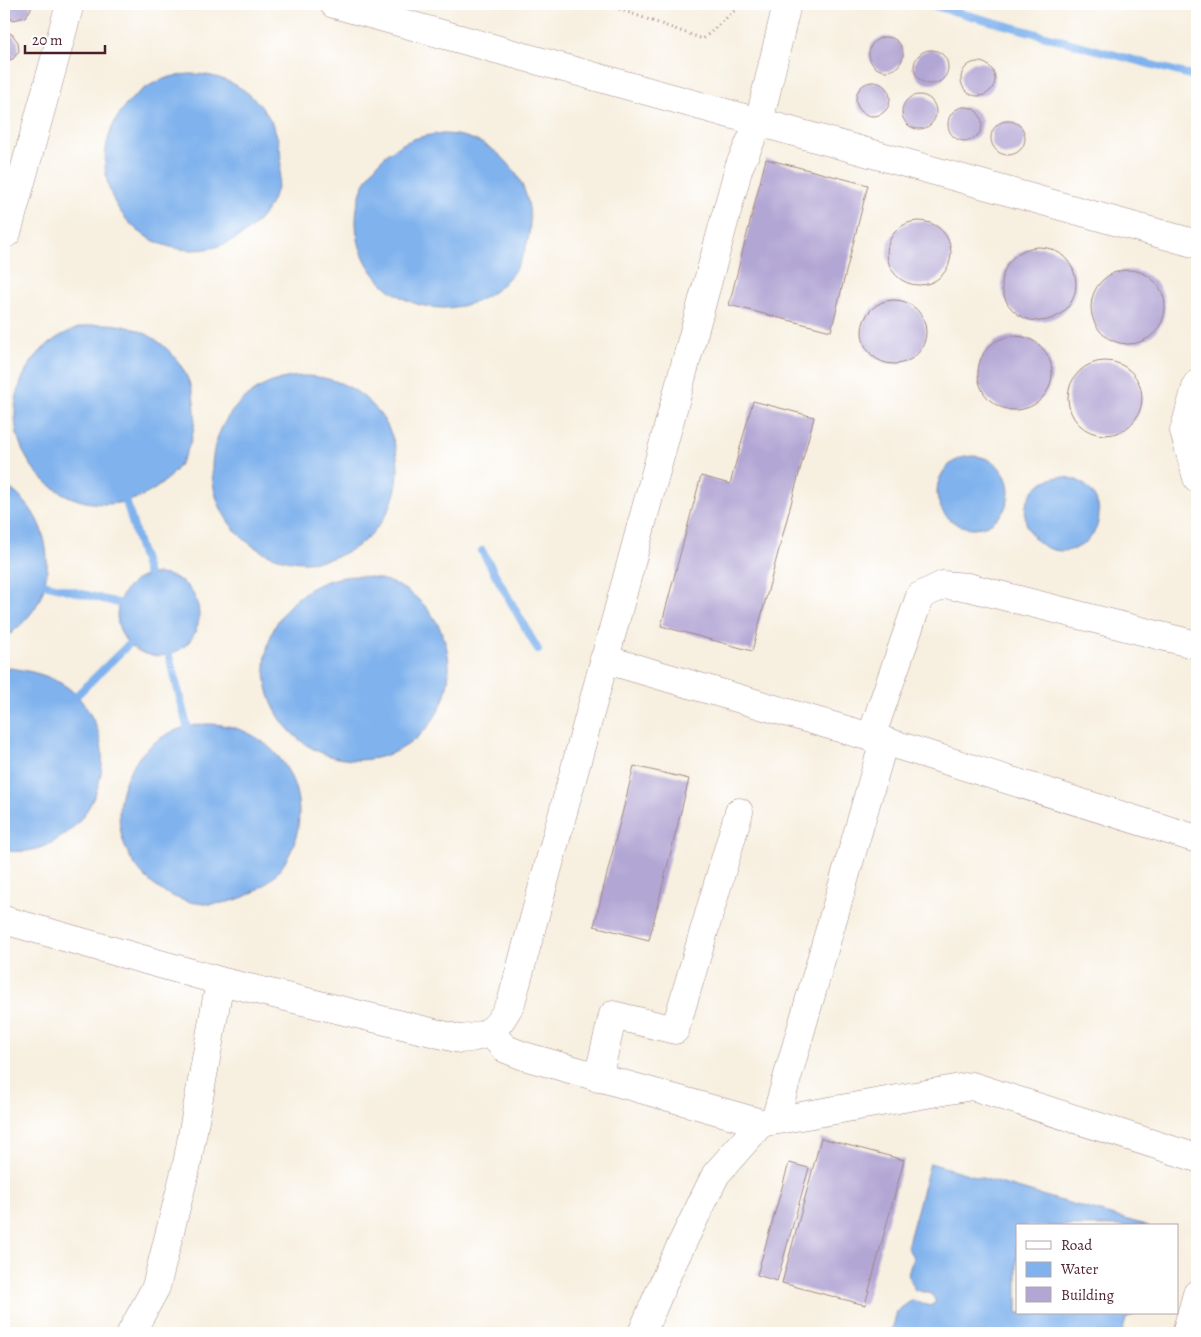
<svg xmlns="http://www.w3.org/2000/svg" width="1201" height="1337" font-family="Alegreya,serif">
<style>
.water{fill:#80b2ed;stroke:#65688c}
.lines{fill:none;stroke-linecap:round;stroke-linejoin:round}
.stream{stroke:#80b2ed;stroke-width:8}
.building{fill:#b2a6d4}
.minor-casing{stroke:#a08785;stroke-width:29}
.path{stroke:#a08785;stroke-width:3;stroke-dasharray:1 4;stroke-linecap:butt}
.minor{stroke:#fff;stroke-width:28}
</style>
<rect width="100%" height="100%" fill="#fff"/>
<filter id="ink" filterUnits="userSpaceOnUse"><feTurbulence type="fractalNoise" baseFrequency=".02" numOctaves="2"/><feDisplacementMap in="SourceGraphic" scale="10" xChannelSelector="R" yChannelSelector="G"/><feConvolveMatrix kernelMatrix="1 2 1 2 8 2 1 2 1" color-interpolation-filters="sRGB"/></filter>
<filter id="wash" filterUnits="userSpaceOnUse"><feTurbulence type="fractalNoise" baseFrequency=".0096" numOctaves="4" result="noise"/><feDisplacementMap in="SourceGraphic" scale="20" xChannelSelector="R" yChannelSelector="G"/><feGaussianBlur stdDeviation="1.12" result="paint"/><feColorMatrix in="noise" values="0 0 0 0 0 0 0 0 0 0 0 0 0 0 0 0 0 1.4 0 .05"/><feComposite in="paint" operator="in"/></filter>
<g filter="url(#wash)">
<rect width="100%" height="100%" fill="#f7efdf"/>
<path class="water" d="M105 162a88 88 0 1 1 176 0a88 88 0 1 1-176 0Z
M356 221a87 87 0 1 1 174 0a87 87 0 1 1-174 0Z
M15 414a90 90 0 1 1 180 0a90 90 0 1 1-180 0Z
M212 469a93 93 0 1 1 186 0a93 93 0 1 1-186 0Z
M937 492a36 36 0 1 1 72 0a36 36 0 1 1-72 0Z
M1025 514a37 37 0 1 1 74 0a37 37 0 1 1-74 0Z
M4,485C43,507 57,558 40,599C32,616 18,628 4,639Z
M117 615a41 41 0 1 1 82 0a41 41 0 1 1-82 0Z
M265 668a92 92 0 1 1 184 0a92 92 0 1 1-184 0Z
M10,668C31,671 49,675 67,687C80,696 90,712 96,726C117,777 83,842 27,851C19,852 11,851 4,851V669Z
M119 814a90 90 0 1 1 180 0a90 90 0 1 1-180 0Z
M930,1163L1149,1226H1017V1313H1137L1126,1319L1122,1333H886L892,1331L897,1311L912,1300L930,1306L936,1302L932,1294L915,1290L908,1275L913,1257L907,1247Z"/>
<g class="lines">
<path class="stream" d="M927,4L1197,77
M126,501L148,575
M482,551L538,650
M44,584L118,603
M169,655L187,726
M76,696L129,644"/>
</g>
<g id="blocks">
<path class="building" d="M4,4H30L31,9L25,17L14,20L6,15Z
M4,33L12,34L18,42L19,51L13,59L4,61Z
M869 54a17 17 0 1 1 34 0a17 17 0 1 1-34 0Z
M914 67a17 17 0 1 1 34 0a17 17 0 1 1-34 0Z
M961 79a17 17 0 1 1 34 0a17 17 0 1 1-34 0Z
M856 99a17 17 0 1 1 34 0a17 17 0 1 1-34 0Z
M902 112a17 17 0 1 1 34 0a17 17 0 1 1-34 0Z
M948 124a17 17 0 1 1 34 0a17 17 0 1 1-34 0Z
M991 138a17 17 0 1 1 34 0a17 17 0 1 1-34 0Z
M766,159L868,185L831,331L729,305Z
M887 253a32 32 0 1 1 64 0a32 32 0 1 1-64 0Z
M1002 284a37 37 0 1 1 74 0a37 37 0 1 1-74 0Z
M1091 307a37 37 0 1 1 74 0a37 37 0 1 1-74 0Z
M862 332a32 32 0 1 1 64 0a32 32 0 1 1-64 0Z
M978 373a37 37 0 1 1 74 0a37 37 0 1 1-74 0Z
M1068 398a37 37 0 1 1 74 0a37 37 0 1 1-74 0Z
M753,401L814,417L752,651L661,626L701,476L730,484Z
M634,766L689,779L649,940L594,926Z
M821,1138L904,1160L865,1305L782,1283Z
M789,1163L809,1168L777,1281L757,1275Z"/>
</g>
</g>
<g filter="url(#ink)">
<use href="#blocks" fill-opacity="0" stroke="#a08785" stroke-width="1"/>
<g class="lines">
<g class="minor-casing">
<path id="minor" d="M334,4L1197,244
M7,233L70,4
M1197,384L1184,431L1197,478
M604,659L884,741L1197,839
M871,737L920,596L943,585L968,587L1197,645
M4,920L220,981L460,1039C490,1037 497,1029 511,1003L739,167L759,122L787,4
M490,1033L506,1049L524,1056L761,1123L972,1086L1197,1158
M598,1078L613,1015L675,1030L739,812
M775,1120L884,741
M131,1333L156,1287L187,1164L220,981
M642,1333L669,1270L716,1174L761,1123
M1186,1333L1197,1294"/>
</g>
<path class="path" d="M605,4L703,39L742,4"/>
<use href="#minor" class="minor"/>
</g>
</g>
<rect width="1201" height="1337" fill="none" stroke="#fff" stroke-width="20"/>
<rect x="1016" y="1224" width="162" height="90" fill="#ffffff" stroke="#b7a5aa"/>
<rect x="1026" y="1241" width="25" height="8" fill="#ffffff" stroke="#b7a5aa"/>
<text x="1061" y="1250" font-size="15" fill="#4a1f2b">Road</text>
<rect x="1026" y="1262" width="25" height="15" fill="#80b2ed" stroke="#b7a5aa"/>
<text x="1061" y="1274" font-size="15" fill="#4a1f2b">Water</text>
<rect x="1026" y="1287" width="25" height="15" fill="#b2a6d4" stroke="#b7a5aa"/>
<text x="1061" y="1300" font-size="15" fill="#4a1f2b">Building</text>
<path d="M25 45v8h80v-8" fill="none" stroke="#4a1f2b" stroke-width="2.5"/>
<text x="32" y="45" font-size="15" fill="#4a1f2b" stroke="#ffffff" stroke-width="4" paint-order="stroke">20 m</text>
</svg>
